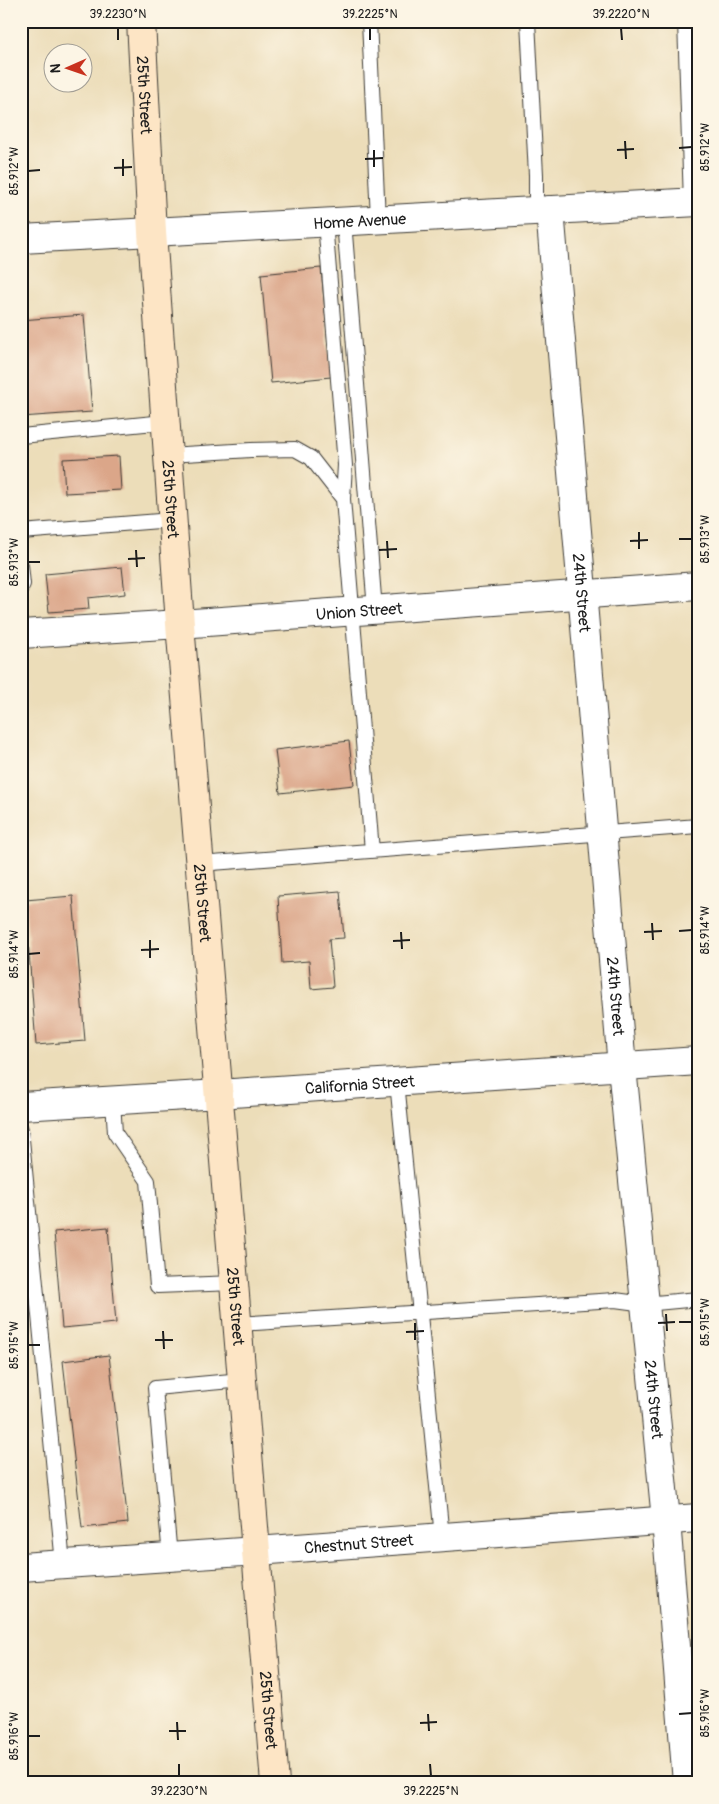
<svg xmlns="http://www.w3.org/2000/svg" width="719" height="1804" font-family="Pangolin,sans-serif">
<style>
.building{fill:#dba689}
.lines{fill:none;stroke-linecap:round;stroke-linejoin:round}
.service-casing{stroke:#3b3934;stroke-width:16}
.minor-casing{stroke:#3b3934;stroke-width:30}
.tertiary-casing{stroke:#3b3934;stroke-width:30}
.secondary-casing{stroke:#3b3934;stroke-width:30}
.service{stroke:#fff;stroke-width:14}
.minor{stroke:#fff;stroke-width:28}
.tertiary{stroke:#fff;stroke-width:28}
.secondary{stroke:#fde5c5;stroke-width:28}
.ticks{fill:none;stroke:#1c1c1c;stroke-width:2}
.labels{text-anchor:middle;stroke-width:4;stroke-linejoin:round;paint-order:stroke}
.street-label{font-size:16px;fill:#1c1c1c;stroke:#fcf5e5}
.neatline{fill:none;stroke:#1c1c1c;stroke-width:2}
.ticks-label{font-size:12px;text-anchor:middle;fill:#1c1c1c}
</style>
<rect width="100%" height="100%" fill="#fcf5e5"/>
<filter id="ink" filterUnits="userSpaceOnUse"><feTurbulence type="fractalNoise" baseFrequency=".02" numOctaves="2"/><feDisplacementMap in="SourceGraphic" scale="10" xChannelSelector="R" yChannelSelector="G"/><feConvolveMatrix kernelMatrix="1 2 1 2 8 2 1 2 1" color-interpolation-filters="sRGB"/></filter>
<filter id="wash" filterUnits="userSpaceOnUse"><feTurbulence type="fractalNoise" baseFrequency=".0096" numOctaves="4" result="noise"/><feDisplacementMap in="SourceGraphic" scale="20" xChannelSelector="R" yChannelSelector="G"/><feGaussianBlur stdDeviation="1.12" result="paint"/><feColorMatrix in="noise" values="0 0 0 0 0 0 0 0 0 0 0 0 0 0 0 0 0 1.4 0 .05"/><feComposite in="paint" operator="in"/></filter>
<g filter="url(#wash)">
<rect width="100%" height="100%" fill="#ecddb9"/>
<g id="blocks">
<path class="building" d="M321,268L331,377L271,383L261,274Z
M84,315L92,412L21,417V320Z
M119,456L121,490L65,493L63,459Z
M122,567L125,594L88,598L89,609L49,612L45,574Z
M349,741L354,785L280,793L275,750Z
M340,891L344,938L329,939L333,987L311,989L309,961L282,963L278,896Z
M73,896L85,1041L36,1045L25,900Z
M108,1227L116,1323L62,1328L54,1232Z
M109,1355L128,1523L82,1528L63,1361Z"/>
</g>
</g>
<g filter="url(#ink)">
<use href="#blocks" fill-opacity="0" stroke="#3b3934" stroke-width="1"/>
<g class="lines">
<g class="service-casing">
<path id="service" d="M369,21L378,219
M528,21L536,175V210
M685,21L691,203
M344,221L375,610
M325,222L345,465L343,499
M21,436L165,422
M168,455L251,450L295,449L311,458L343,499L372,851
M21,532L172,520
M21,565L23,584L21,588
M199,864L698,826
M397,1082L442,1537
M113,1101L115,1133L148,1181L157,1286L234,1283
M21,1129L63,1564
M238,1324L615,1300L645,1304L698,1299
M170,1557L155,1388L242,1380"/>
</g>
<g class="minor-casing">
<g id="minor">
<path id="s1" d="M550,210L622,1067L666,1520L687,1783"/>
<path id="s2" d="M152,232L698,202"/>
<path id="s3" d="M21,634L180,624L698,586"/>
<path d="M21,1106L219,1094"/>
<path d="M21,1567L257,1551"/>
</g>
</g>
<g class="tertiary-casing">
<g id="tertiary">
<path d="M21,239L152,232"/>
<path id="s4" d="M219,1094L698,1061"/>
<path id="s5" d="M257,1551L698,1518"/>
</g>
</g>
<g class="secondary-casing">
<g id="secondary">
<path id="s6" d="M141,21L152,232L180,624L275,1783"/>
</g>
</g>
<use href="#service" class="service"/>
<use href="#minor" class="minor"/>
<use href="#tertiary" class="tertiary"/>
<use href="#secondary" class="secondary"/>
</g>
</g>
<path class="ticks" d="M118,28V40M370,28V40M621,28L622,40M625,141L626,159M679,148L692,147M374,150V167M617,150L634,149M123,159V176M365,159L383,158M114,168L132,167M28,171L40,170M639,532V549M679,539H692M387,541L388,558M630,541L648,540M136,550L137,567M379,550L397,549M128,559L145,558M28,562H40M652,923L653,940M679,931L692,930M401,932L402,949M644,932L662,931M150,940V958M393,941L410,940M141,950L159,949M28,954L40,953M666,1314L667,1331M679,1322H692M415,1323V1340M658,1323L675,1322M163,1331L164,1349M406,1332L424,1331M155,1340H173M28,1345H40M428,1714L429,1731M679,1714L692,1713M177,1722L178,1740M420,1723L437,1722M169,1731H186M28,1736H40M179,1764V1776M430,1764L431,1776"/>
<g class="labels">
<g class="street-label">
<text dy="6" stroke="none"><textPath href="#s6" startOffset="74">25th Street</textPath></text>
<text dy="6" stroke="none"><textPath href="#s2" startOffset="208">Home Avenue</textPath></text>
<text dy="6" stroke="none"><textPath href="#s6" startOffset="479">25th Street</textPath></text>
<text dy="6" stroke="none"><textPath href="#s1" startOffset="384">24th Street</textPath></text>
<text dy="6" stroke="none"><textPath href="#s3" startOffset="339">Union Street</textPath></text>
<text dy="6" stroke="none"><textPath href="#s6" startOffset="884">25th Street</textPath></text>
<text dy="6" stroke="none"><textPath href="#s1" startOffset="789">24th Street</textPath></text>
<text dy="6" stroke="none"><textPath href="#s4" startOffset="141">California Street</textPath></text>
<text dy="6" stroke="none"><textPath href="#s6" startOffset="1289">25th Street</textPath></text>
<text dy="6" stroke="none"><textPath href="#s1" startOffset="1194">24th Street</textPath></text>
<text dy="6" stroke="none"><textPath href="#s5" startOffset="102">Chestnut Street</textPath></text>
<text dy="6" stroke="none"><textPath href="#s6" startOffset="1694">25th Street</textPath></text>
</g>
</g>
<rect width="719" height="1804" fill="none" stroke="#fcf5e5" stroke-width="55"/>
<g transform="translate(68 68) rotate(268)"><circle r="24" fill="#fcf5e5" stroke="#a29e95"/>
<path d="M0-4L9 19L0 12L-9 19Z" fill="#c8321e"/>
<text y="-8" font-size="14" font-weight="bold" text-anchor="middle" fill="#1c1c1c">N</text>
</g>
<rect x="28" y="28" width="664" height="1748" class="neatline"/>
<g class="ticks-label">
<text x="118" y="18">39.2230°N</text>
<text x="370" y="18">39.2225°N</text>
<text x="621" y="18">39.2220°N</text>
<text transform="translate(705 147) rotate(-90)" y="4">85.912°W</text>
<text transform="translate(14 171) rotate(-90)" y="4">85.912°W</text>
<text transform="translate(705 539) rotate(-90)" y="4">85.913°W</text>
<text transform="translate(14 562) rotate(-90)" y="4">85.913°W</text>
<text transform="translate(705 930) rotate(-90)" y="4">85.914°W</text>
<text transform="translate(14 954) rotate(-90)" y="4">85.914°W</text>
<text transform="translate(705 1322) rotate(-90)" y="4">85.915°W</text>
<text transform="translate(14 1345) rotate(-90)" y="4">85.915°W</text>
<text transform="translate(705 1713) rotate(-90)" y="4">85.916°W</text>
<text transform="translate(14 1736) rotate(-90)" y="4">85.916°W</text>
<text x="179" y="1795">39.2230°N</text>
<text x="431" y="1795">39.2225°N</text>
</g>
</svg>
